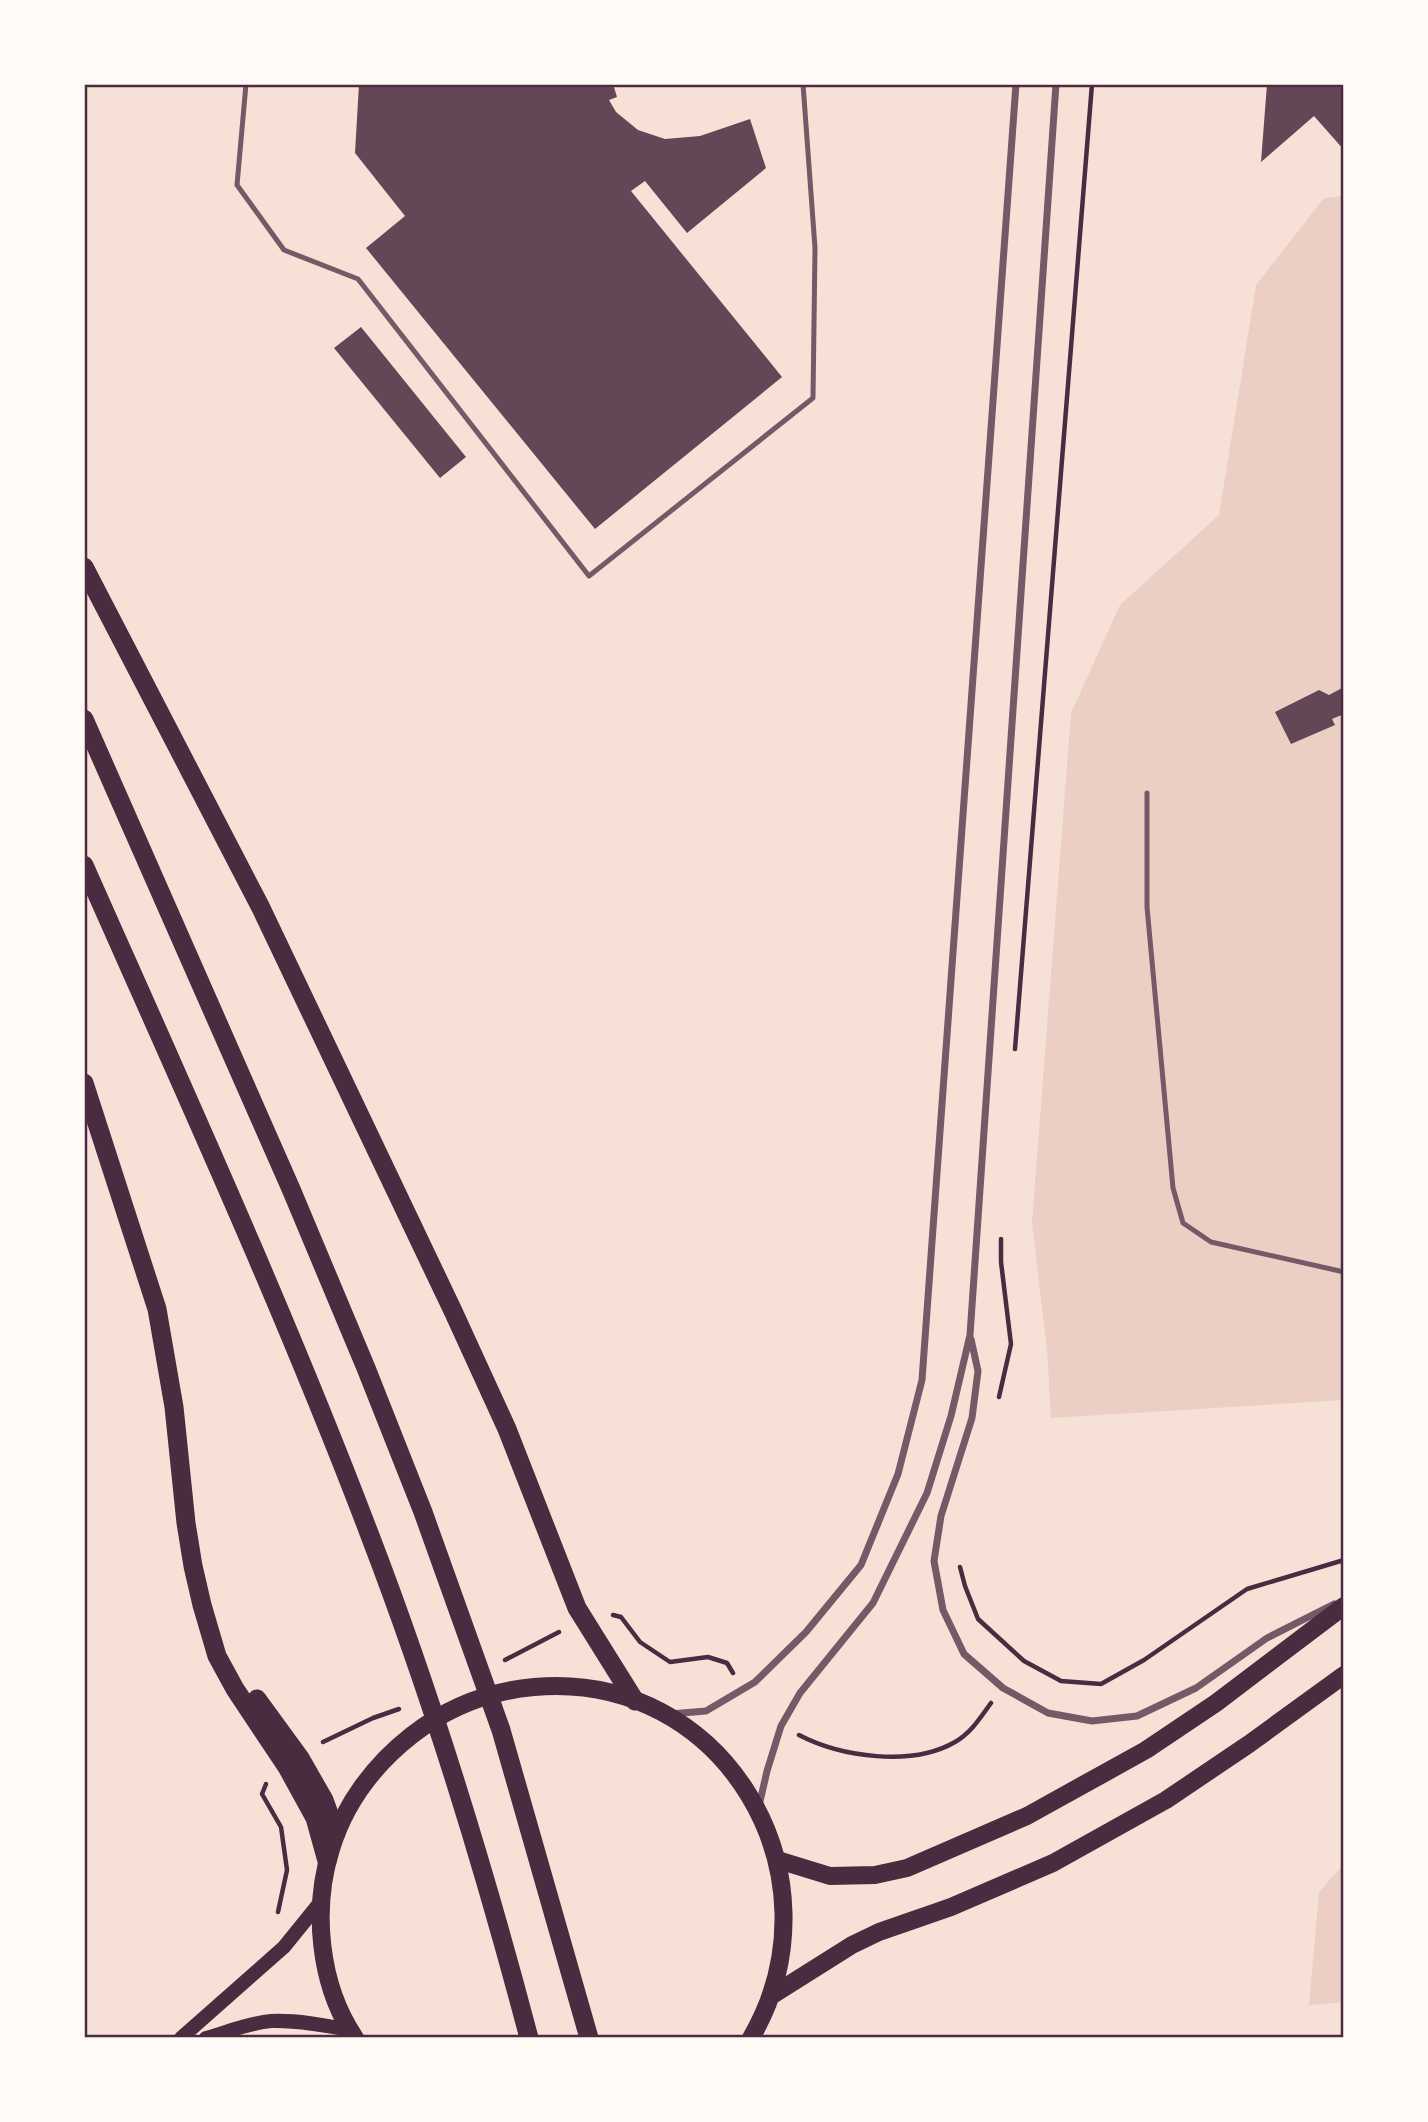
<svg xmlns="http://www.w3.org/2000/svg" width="1428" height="2122" font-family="'PT Serif',serif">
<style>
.green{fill:#ebcfc5}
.building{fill:#644757}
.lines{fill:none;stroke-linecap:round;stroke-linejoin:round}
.path{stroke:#4a2c40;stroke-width:4.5}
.service{stroke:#755966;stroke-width:5}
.minor{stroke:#755966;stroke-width:7}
.secondary{stroke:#4a2c40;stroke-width:14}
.primary{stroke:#4a2c40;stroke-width:18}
.trunk{stroke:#4a2c40;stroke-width:19}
.neatline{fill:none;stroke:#4a2c40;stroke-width:2.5}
</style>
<rect width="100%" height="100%" fill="#f7e1d7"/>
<path class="green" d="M1344,196V1400L1051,1418L1047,1351L1032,1222L1071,713L1120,605L1219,515L1256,285L1324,198Z
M1344,1864V2002L1309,2005L1319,1892Z"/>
<path class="building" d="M359,84H613L617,97L609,100L616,112L638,130L665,139L700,136L750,119L766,168L687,233L645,181L631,191L782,377L595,529L366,248L405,216L355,153Z
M1267,84H1344V150L1314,116L1261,162Z
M361,327L466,457L440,478L334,348Z
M1344,687V714L1332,719L1335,725L1291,744L1275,712L1319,690L1329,695Z"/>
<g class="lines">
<path class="path" d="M1015,1049L1092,84
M999,1397L1011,1344L1001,1262V1239
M960,1567L965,1586L978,1619L1024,1661L1061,1681L1101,1684L1144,1660L1247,1589L1344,1560
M613,1615L621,1617L640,1642L670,1662L708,1657L727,1663L733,1673
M505,1660L559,1632
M799,1735C841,1757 912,1767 955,1742C971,1733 980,1718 991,1703
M323,1742L373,1718L399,1709
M266,1784L262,1794L281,1827L287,1870L278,1912"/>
<path class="service" d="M246,84L237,185L284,250L358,279L589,576L813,398L815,248L803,84
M1147,793V907L1173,1188L1183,1223L1211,1242L1344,1272"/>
<path class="minor" d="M971,1339L978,1371L972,1418L941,1516L934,1561L943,1610L964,1654L1003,1688L1048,1713L1092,1721L1137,1716L1196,1688L1267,1638L1334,1604
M670,1714L706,1711L755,1682L806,1632L861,1565L898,1474L922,1380L1016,84
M759,1806L767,1771L781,1726L800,1693L873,1603L927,1493L951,1416L970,1335L1056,84"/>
<path class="secondary" d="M181,2038L284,1947L322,1900
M206,2038C227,2032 249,2023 271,2021C297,2020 324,2025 349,2030"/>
<path class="primary" d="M778,1860L830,1876L875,1875L907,1868L1027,1816L1146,1750L1216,1703L1344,1606
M771,1996L852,1945L879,1932L951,1907L1053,1863L1166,1800L1249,1744L1344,1675
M355,2038C319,1985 312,1909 331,1849C345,1803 375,1764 412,1735C448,1707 489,1691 534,1687C724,1670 845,1876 751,2038"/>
<path class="trunk" d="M84,567L261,908L453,1311L507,1429L577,1608L635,1701
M84,719L291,1189L366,1368L423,1512L501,1730L589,2038
M84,865C182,1086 283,1307 369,1533C432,1697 484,1867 529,2038
M84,1083L157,1309L174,1407L186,1523L193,1566L202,1605L217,1656L235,1689L287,1767L315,1818L327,1861
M257,1699L300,1758L324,1800L336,1833"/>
</g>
<rect width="1428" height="2122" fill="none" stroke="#fffaf5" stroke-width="172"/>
<rect x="86" y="86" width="1256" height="1950" class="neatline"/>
</svg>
